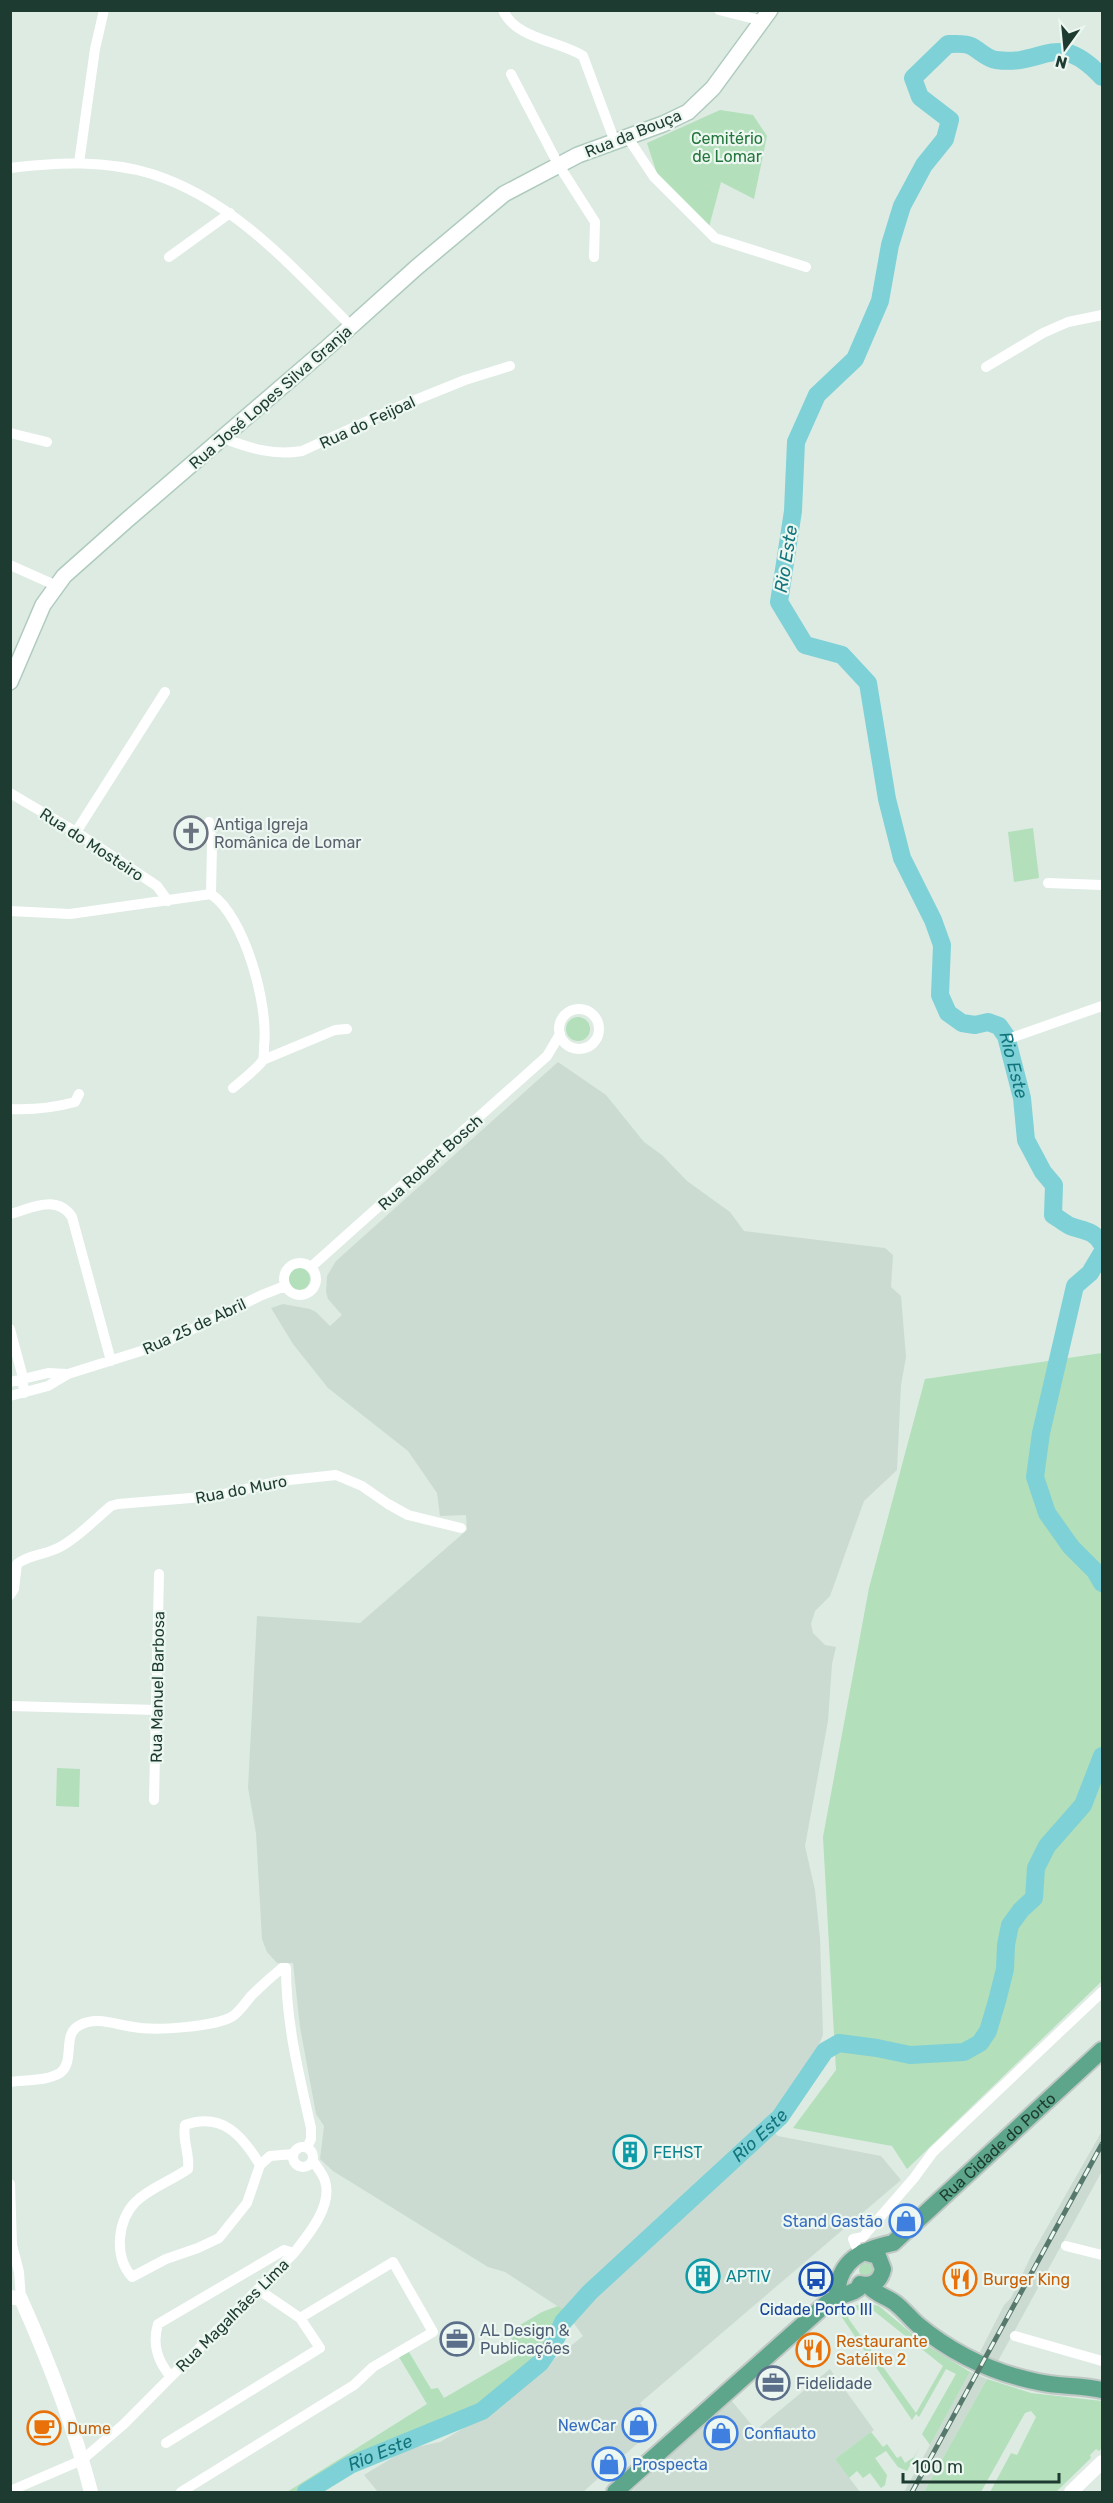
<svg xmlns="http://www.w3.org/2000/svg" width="1113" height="2503" font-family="Rubik,sans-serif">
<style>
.built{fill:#cbdbd2}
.green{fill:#b3dfba;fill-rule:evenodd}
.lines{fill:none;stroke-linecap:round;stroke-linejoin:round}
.river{stroke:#7ed1d6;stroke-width:18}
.secondary-casing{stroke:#afcbbe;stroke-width:18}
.primary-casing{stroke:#c0c8c5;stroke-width:20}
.minor{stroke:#fff;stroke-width:10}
.tertiary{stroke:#fff;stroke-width:14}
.secondary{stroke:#fff;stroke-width:15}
.primary{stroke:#5da58b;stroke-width:16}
.rail-casing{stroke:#57786c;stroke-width:5}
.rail{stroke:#edf7f1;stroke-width:3;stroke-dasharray:9;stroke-linecap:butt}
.labels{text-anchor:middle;stroke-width:4.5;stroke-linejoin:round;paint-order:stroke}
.street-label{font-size:16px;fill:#1d3b30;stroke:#edf7f1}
.park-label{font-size:16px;fill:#24763c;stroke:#edf7f1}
.worship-label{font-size:16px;fill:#5b616d;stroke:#edf7f1;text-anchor:start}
.culture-label{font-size:16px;fill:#0d838f;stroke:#edf7f1;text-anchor:start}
.shop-label{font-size:16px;fill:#366cbe;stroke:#edf7f1;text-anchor:end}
.food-label{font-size:16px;fill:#c56008;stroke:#edf7f1;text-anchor:start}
.transit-label{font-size:16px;fill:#164399;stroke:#edf7f1}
.service-label{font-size:16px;fill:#4e5e75;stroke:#edf7f1;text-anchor:start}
.water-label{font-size:18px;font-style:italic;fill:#12757c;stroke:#edf7f1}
</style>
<rect width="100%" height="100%" fill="#ddebe3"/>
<path class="built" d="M558,1062L606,1095L644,1142L662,1155L687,1181L730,1212L744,1231L885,1248L893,1255L891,1287L901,1296L906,1357L901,1385L897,1470L864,1501L830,1596L815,1611L811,1624L813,1633L825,1645L836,1647L832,1664L828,1721L805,1846L815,1890L820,1938L823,2035L815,2054L765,2123L778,2136L881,2156L901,2180L640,2403L658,2425L583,2492H378L364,2475L407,2449L440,2442L481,2418L583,2336L565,2311L505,2272L488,2267L333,2171L320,2159L324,2126L316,2114L300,2027L293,1963H277L267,1952L262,1939L256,1833L248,1788L257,1616L360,1623L467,1530L466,1515L440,1516L437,1493L408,1451L328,1388L293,1344L271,1308L283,1304L310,1309L316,1312L330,1326L342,1315L328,1299L326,1292L327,1276L336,1261Z
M1102,2131V2171L998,2361L980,2352L1004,2305L1011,2298L1032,2254Z
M830,2369L874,2430L835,2459L860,2492H631L731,2400L756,2430Z
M970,2372L987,2379L924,2492H904Z"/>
<path class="green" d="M720,110L753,115L767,136L754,199L721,182L709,227L658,177L647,143Z
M1033,828L1039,878L1014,882L1008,832Z
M566 1029a12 12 0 1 1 24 0a12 12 0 1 1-24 0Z
M288 1279a11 11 0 1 1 22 0a11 11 0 1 1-22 0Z
M1102,1353V1981L907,2169L892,2146L793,2128L836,2070L823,1837L869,1588L925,1379Z
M57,1768L80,1769L79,1807L56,1806Z
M859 2270a7 7 0 1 1 14 0a7 7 0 1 1-14 0Z
M868,2303L879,2306L923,2343L970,2372L930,2445L922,2434L956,2374L946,2369L919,2417L916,2414L912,2420L839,2313L844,2308ZM865,2309L874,2311L943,2366L916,2413L848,2318C851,2311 857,2310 865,2309Z
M558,2306L565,2311L555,2321L549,2343L536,2361L510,2385L475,2410L334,2469L298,2492H287L427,2404L399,2357L409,2352L431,2389L438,2388L444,2398L520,2354L508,2332L542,2312Z
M987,2379L1031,2393L1102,2401V2448L1099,2451L1096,2449L1090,2455L1091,2458L1056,2492H990L1011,2453L1017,2455L1036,2417L1031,2411L1025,2413L981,2492H924Z
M871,2432L883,2447L887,2444L897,2458L901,2456L905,2463L914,2457L920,2447L907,2471L898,2467L886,2451L875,2458L887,2475L885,2485L881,2488L870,2473L863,2478L857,2471L849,2478L835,2459Z"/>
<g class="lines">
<g class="river">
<path id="s1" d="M1102,77C1056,28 1045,67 996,60C987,59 979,50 971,46C965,43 956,44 948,44L913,78L920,97L950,120L945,139L924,165L902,206L890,245L880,301L855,359L817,395L796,442L793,511L779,602L805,645L842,655L868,683L887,799L902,858L933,920L942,945L940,995L948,1013L962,1023L975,1025L988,1022L999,1026L1006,1036L1022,1098L1026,1140L1043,1172L1054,1185L1053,1215C1058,1218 1064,1223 1070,1226C1083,1231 1094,1230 1102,1244"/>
<path d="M1102,1253L1090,1273L1075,1286L1041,1433L1035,1477L1047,1513L1071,1547L1095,1571L1102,1583"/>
<path id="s2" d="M306,2492L350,2465L482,2411L540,2363L554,2343L563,2322L590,2292L780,2117L825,2051L839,2043L877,2048L910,2055L964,2052L980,2043L988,2031L997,2001L1005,1969L1006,1945L1010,1925L1021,1910L1034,1898L1036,1868L1047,1846L1083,1805L1102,1756"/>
</g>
<g class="secondary-casing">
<path id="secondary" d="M10,682L43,605L64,576L127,520L328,347L417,267L504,194L578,155L663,124L688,112L713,88L770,10"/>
</g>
<g class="primary-casing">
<g id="primary">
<path d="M860,2284C872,2287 880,2282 883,2269L878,2256L863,2252"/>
<path d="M868,2285C876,2295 886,2296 895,2303C903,2309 910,2318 918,2325C953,2354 993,2373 1038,2382C1059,2387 1081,2385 1102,2390"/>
<path id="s3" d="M837,2295C838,2260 863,2249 893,2243L1102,2050"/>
<path d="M615,2492L827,2303C840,2293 853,2296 862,2285"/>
</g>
</g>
<path class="minor" d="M503,10C515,39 560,41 583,56L615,142
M719,10L763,21
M511,74L558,164L595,222L594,257
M628,138L654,177L715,238L806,267
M79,163L95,49L104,10
M10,168C57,162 106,160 152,174C234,200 292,267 351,326
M169,257L230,213
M986,367L1043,333L1068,322L1102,315
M10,433L47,442
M223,438C249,448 274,456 302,451L398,407L465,380L510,366
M10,565L57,586
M10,793L76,832L157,886L168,901
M209,822L212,844L211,894
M76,832L165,692
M1048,883L1102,885
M211,894C245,917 269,1006 264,1046C264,1050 264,1056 263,1060C259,1067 240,1082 233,1088
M10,911L70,914L211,894
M559 1029a20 20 0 1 1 40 0a20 20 0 1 1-40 0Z
M1014,1037L1102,1006
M263,1060L335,1030L347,1029
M10,1109C33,1110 53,1108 75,1102L79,1094
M10,1214C32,1208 57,1194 72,1217L111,1361
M284 1279a16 16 0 1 1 32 0a16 16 0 1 1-32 0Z
M311,1267L547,1056L560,1034
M10,1329L22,1374L24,1393
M10,1382L48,1373L67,1374
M10,1396L48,1386L68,1374L160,1345L262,1295L285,1286
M10,1595L14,1589L17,1564C29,1554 46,1555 60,1547C79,1537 95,1519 111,1506L118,1504L215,1496L280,1481L336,1475L362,1486L388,1504L408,1515L461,1528
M10,1706L157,1710
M154,1800L159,1574
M10,2082C25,2080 47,2081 60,2073C76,2061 61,2034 80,2025C97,2016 116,2025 134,2027C154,2031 216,2027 233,2016C240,2011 246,2002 251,1996C261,1986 271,1977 282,1968H286C286,2023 299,2075 311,2128V2139L307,2148
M293 2157a10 10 0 1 1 20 0a10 10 0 1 1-20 0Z
M260,2165C242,2135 222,2112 185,2125C182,2140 190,2154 188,2169C157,2190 124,2194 120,2238C119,2253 122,2266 132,2277L166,2259L198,2248L219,2238L247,2203L260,2165L270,2156L293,2154
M10,2184L12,2245L19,2272L21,2299
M1066,2246L1102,2255
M859,2253L853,2239L863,2237L867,2232L914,2178L933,2152L1102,1992
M1015,2336L1102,2361
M170,2376C157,2360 152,2344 158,2324L284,2250L294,2253
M166,2443L320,2348L300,2318L259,2290
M10,2491L82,2460L124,2424L294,2253C308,2235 333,2206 325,2181C323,2174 317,2167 313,2161
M181,2492L354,2385L373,2367L433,2332L393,2262L300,2318"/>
<path class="tertiary" d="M10,2297L21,2299C49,2362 74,2426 91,2492
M1071,2492L1102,2462"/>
<use href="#secondary" class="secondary"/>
<use href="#primary" class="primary"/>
<g class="rail-casing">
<path id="rail" d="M912,2492L1102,2144"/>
</g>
<use href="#rail" class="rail"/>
</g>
<defs>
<g id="church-ring" transform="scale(1.725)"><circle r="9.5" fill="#edf7f1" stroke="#6b7280" stroke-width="1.5"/><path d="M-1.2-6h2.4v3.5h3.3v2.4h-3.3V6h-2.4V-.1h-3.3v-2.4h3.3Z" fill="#6b7280"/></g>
<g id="building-ring" transform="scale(1.725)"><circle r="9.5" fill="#edf7f1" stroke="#0f9aa8" stroke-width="1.5"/><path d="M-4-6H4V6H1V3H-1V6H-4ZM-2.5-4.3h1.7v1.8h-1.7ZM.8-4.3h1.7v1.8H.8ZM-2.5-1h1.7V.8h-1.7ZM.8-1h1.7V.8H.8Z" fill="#0f9aa8"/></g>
<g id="shop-ring" transform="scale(1.725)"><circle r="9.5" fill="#edf7f1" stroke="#3f7fe0" stroke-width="1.5"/><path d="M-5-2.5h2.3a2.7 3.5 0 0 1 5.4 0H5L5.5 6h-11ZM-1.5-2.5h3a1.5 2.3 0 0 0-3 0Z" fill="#3f7fe0"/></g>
<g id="bus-ring" transform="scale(1.725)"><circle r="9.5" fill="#edf7f1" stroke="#1a4fb4" stroke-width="1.5"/><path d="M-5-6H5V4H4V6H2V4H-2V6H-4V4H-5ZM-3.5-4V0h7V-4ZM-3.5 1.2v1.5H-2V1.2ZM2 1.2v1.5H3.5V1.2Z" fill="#1a4fb4"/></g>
<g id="restaurant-ring" transform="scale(1.725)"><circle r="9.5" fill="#edf7f1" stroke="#e8710a" stroke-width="1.5"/><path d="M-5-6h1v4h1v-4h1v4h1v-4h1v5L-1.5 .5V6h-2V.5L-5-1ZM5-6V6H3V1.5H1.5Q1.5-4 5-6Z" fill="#e8710a"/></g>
<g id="office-ring" transform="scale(1.725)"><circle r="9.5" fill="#edf7f1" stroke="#5c6f8a" stroke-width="1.5"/><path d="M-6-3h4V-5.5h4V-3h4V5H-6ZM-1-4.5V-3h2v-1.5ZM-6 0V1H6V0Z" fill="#5c6f8a"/></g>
<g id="cafe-ring" transform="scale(1.725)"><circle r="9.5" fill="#edf7f1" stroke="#e8710a" stroke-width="1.5"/><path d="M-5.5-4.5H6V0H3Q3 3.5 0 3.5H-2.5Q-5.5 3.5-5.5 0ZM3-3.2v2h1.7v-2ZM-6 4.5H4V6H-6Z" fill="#e8710a"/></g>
</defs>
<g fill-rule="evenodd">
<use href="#church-ring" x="191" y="833"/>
<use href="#building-ring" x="630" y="2152"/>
<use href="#shop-ring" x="906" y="2221"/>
<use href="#building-ring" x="703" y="2276"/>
<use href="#bus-ring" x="816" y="2279"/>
<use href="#restaurant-ring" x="960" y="2279"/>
<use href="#office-ring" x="457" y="2339"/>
<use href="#restaurant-ring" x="813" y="2350"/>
<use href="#office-ring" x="773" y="2383"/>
<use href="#shop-ring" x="639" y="2425"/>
<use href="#cafe-ring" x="44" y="2428"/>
<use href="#shop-ring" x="721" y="2433"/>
<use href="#shop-ring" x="609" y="2464"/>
</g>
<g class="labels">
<g class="street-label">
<text transform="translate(633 133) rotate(-22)" y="6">Rua da Bouça</text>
<text transform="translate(270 397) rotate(-41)" y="6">Rua José Lopes Silva Granja</text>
<text transform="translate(367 422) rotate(-25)" y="6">Rua do Feijoal</text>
<text transform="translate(92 844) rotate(33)" y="6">Rua do Mosteiro</text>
<text transform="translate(430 1162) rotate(-42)" y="6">Rua Robert Bosch</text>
<text transform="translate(194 1326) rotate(-25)" y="6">Rua 25 de Abril</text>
<text transform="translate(241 1489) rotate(-11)" y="6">Rua do Muro</text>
<text transform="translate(157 1687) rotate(-89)" y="6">Rua Manuel Barbosa</text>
<text dy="6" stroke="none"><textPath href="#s3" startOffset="226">Rua Cidade do Porto</textPath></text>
<text transform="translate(232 2315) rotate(-45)" y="6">Rua Magalhães Lima</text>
</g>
<g class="park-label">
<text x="727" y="144">Cemitério<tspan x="727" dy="18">de Lomar</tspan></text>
</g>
<g class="worship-label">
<text x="214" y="830">Antiga Igreja<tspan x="214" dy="18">Românica de Lomar</tspan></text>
</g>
<g class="culture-label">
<text x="653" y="2158">FEHST</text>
<text x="726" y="2282">APTIV</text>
</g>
<g class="shop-label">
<text x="883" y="2227">Stand Gastāo</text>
<text x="616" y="2431">NewCar</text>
<text x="744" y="2439" text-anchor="start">Confiauto</text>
<text x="632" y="2470" text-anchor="start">Prospecta</text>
</g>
<g class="food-label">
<text x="983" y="2285">Burger King</text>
<text x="836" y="2347">Restaurante<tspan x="836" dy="18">Satélite 2</tspan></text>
<text x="67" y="2434">Dume</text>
</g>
<g class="transit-label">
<text x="816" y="2315">Cidade Porto III</text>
</g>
<g class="service-label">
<text x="480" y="2336">AL Design &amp;<tspan x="480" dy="18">Publicações</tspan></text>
<text x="796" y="2389">Fidelidade</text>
</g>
<g class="water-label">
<text transform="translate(786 559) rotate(-81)" y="6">Rio Este</text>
<text dy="6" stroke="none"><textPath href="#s1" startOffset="1368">Rio Este</textPath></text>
<text dy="6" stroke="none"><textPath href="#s2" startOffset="588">Rio Este</textPath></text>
<text dy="6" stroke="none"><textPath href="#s2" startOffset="84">Rio Este</textPath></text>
</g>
</g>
<rect width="1113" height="2503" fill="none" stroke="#1d3b30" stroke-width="24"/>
<g transform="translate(1065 48) rotate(195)" stroke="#edf7f1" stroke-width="4.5" paint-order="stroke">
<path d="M0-4.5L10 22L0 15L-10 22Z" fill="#1d3b30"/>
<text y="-9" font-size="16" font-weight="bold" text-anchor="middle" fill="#1d3b30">N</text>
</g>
<path d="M903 2473v9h156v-9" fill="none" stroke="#1d3b30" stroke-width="3"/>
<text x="912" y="2473" font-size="18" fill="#1d3b30" stroke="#edf7f1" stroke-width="4.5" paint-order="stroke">100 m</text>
</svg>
